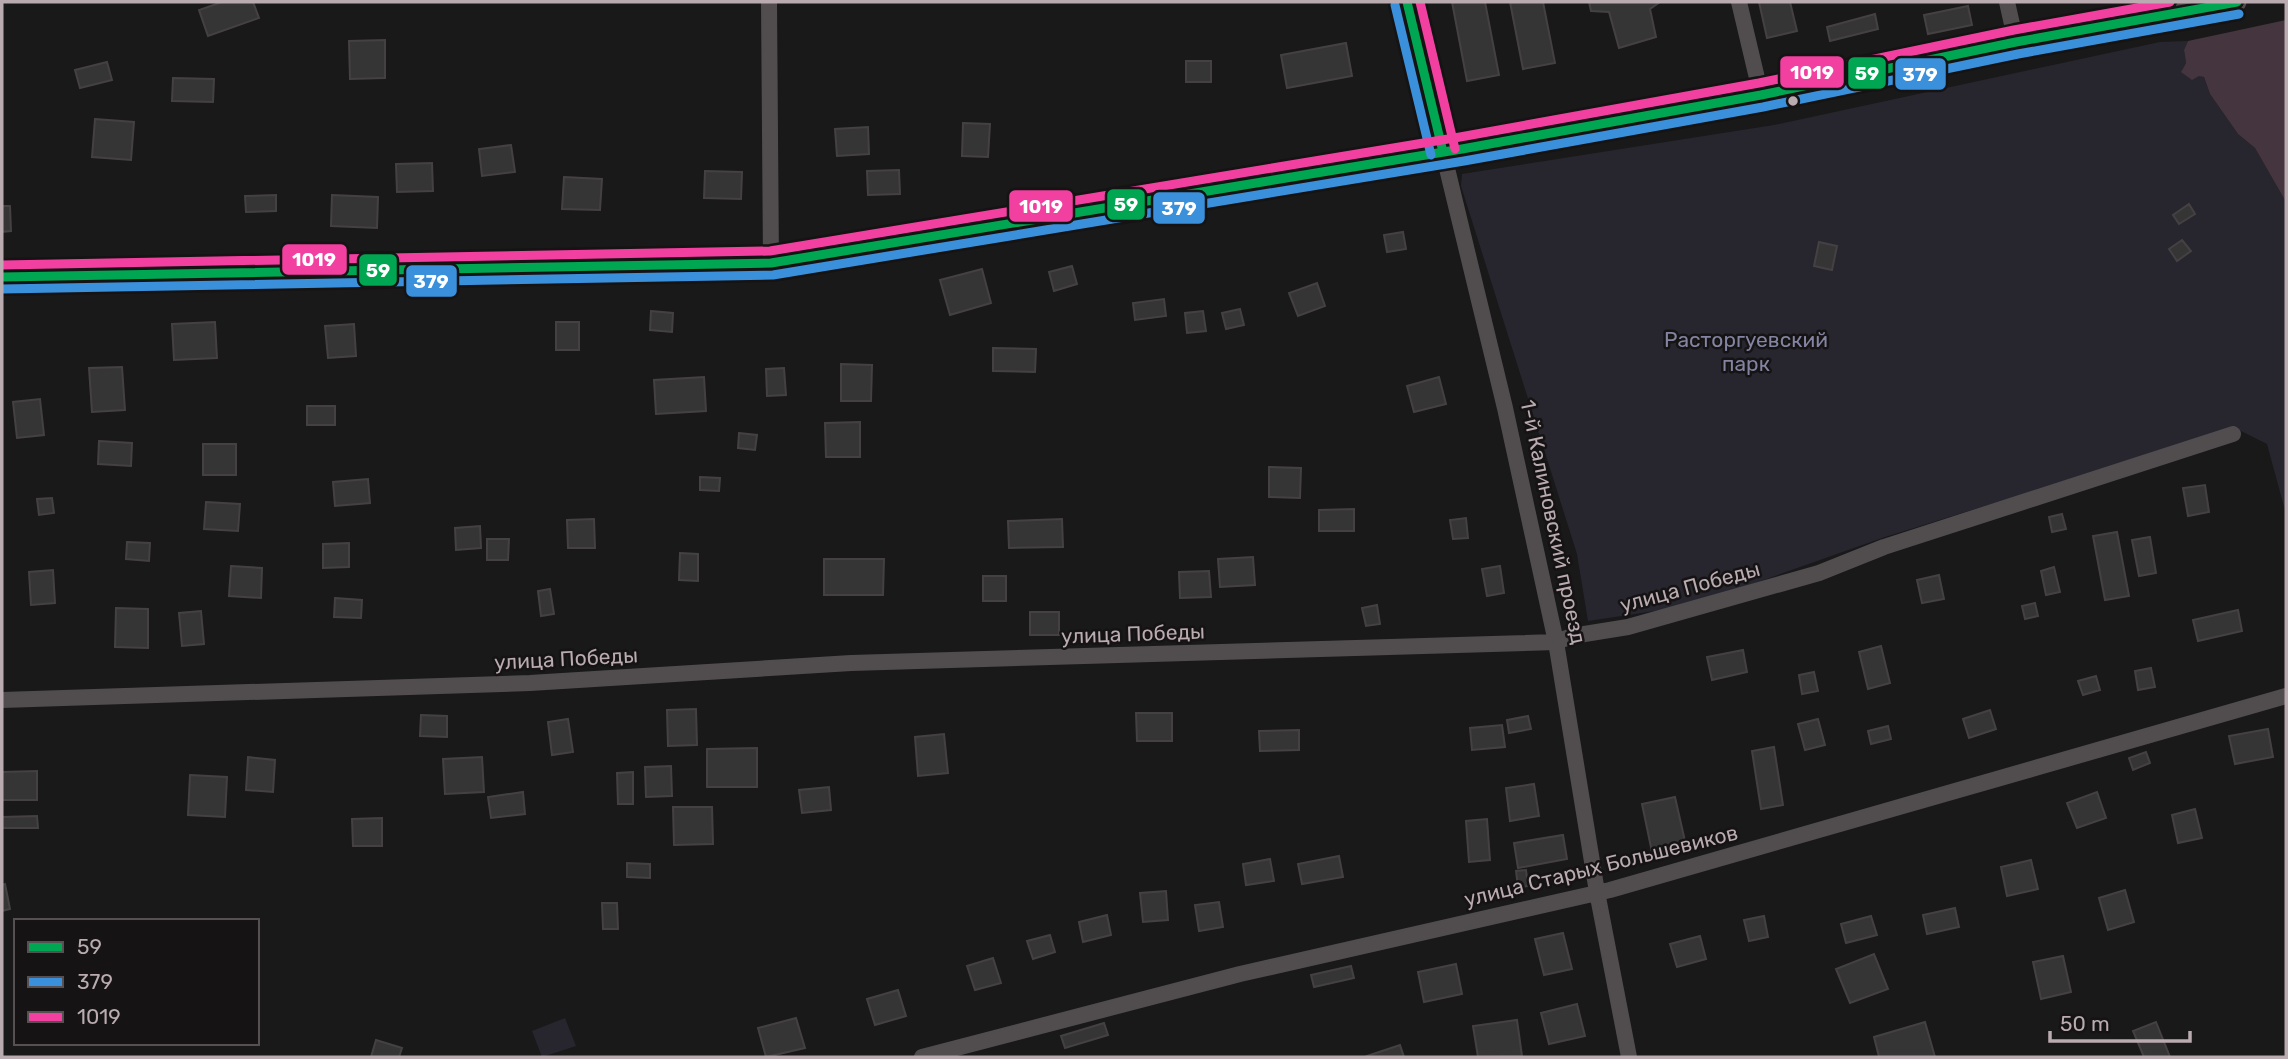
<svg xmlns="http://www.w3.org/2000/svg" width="2288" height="1059" font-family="Rubik,sans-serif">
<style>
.green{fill:#27262f}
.water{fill:#45353e}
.building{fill:#363536;stroke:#454142;stroke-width:2}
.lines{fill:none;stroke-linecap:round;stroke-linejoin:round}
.minor{stroke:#514d4e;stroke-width:16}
.tertiary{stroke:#514d4e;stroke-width:19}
.bus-1-casing{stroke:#151313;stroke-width:14}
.bus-2-casing{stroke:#151313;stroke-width:14}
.bus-3-casing{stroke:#151313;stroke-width:14}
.bus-1{stroke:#00a651;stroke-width:9}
.bus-2{stroke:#3a90db;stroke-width:9}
.bus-3{stroke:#f240a1;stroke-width:9}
.bus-dot{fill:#b9abb0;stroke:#151313;stroke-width:2.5}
.labels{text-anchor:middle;stroke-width:5;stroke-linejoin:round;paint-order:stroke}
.park-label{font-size:21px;fill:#8384a2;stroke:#151313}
.street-label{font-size:21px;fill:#b9abb0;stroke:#151313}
.line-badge{stroke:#151313;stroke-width:2.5}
.badge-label{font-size:19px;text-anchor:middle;font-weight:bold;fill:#fff}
</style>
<rect width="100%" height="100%" fill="#191919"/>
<path class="green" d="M2188,41L2184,50L2186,63L2182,70L2204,77L2210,94L2238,134L2255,148L2286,202V514L2267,444L2235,428L1885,537L1738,589L1668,609L1588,621L1577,554L1461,186L1462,174L1774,125L2160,42Z
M565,1018L576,1046L542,1057L532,1031Z"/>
<path class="water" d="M2286,20V202L2255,148L2238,134L2210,94L2204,77L2199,76L2192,80L2181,72L2186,63L2184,50L2188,41Z"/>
<path class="building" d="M222,2H253L259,18L208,36L199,10Z
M1452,2H1485L1499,75L1467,81Z
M1510,2H1543L1555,63L1523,69Z
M1589,2H1660L1650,9L1656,37L1619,48L1609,12L1591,11Z
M1759,2H1790L1797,31L1767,38Z
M1968,6L1972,25L1928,34L1924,15Z
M1875,14L1878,29L1830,41L1827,27Z
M385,40V78L350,79L349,41Z
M1346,43L1352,76L1287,88L1281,55Z
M1186,61H1211V82H1186Z
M107,62L112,80L80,88L75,70Z
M173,78L214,79L213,102L172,101Z
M95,119L134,122L131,160L92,157Z
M963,123L990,124L988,157L962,156Z
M868,127L869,154L837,156L835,129Z
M511,145L515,172L482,176L479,149Z
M432,163L433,191L397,192L396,164Z
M899,170L900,194L868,195L867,171Z
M705,171L742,172L741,199L704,198Z
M564,177L602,179L600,210L562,209Z
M276,195V211L246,212L245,196Z
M332,195L378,197L377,228L331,226Z
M2189,204L2195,214L2179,224L2173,215Z
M2,206H10L11,231L2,232Z
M1403,232L1406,249L1387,252L1384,235Z
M2182,240L2191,251L2177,261L2169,249Z
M1819,242L1837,246L1832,270L1814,266Z
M1072,266L1077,284L1054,291L1049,272Z
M982,269L991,303L950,315L940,280Z
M1317,283L1325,306L1298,316L1289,293Z
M1164,299L1166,316L1135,320L1133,303Z
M1240,309L1244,325L1226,329L1222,313Z
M651,311L673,313L672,332L650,330Z
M1203,311L1206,331L1187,333L1185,313Z
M215,322L217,358L174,360L172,324Z
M556,322H579V350H556Z
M354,324L356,356L328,358L325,326Z
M993,348L1036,349L1035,372L993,371Z
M841,364L872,365L871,401H841Z
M122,367L125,410L92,412L89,368Z
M784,368L786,395L767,396L766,369Z
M704,377L706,411L656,414L654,380Z
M1439,377L1446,404L1414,412L1407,386Z
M40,399L44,435L17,438L13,402Z
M307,406H335V425H307Z
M860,422V457H826L825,423Z
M739,433L757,435L755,450L738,448Z
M99,441L132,443L131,466L98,464Z
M203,444H236V475H203Z
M1269,467L1301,468L1300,498L1269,497Z
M700,477L720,478L719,491L700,490Z
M368,479L370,503L335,506L333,482Z
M2205,485L2209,512L2188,516L2183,488Z
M52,498L54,513L39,515L37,499Z
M206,502L240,504L238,531L204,529Z
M1354,509V531H1319V510Z
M2062,514L2066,529L2052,532L2049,517Z
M1466,518L1468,538L1453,539L1450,520Z
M594,519L595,548H568L567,520Z
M1062,519L1063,547L1009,548L1008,521Z
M480,526L481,548L456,550L455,528Z
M2117,532L2129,596L2105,600L2093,536Z
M2150,537L2156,573L2139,576L2132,540Z
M487,539H509L508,560H487Z
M127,542L150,543L149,561L126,559Z
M349,543V567L323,568V544Z
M680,553L698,554V581L679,580Z
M1253,557L1255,585L1220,587L1218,559Z
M824,559H884L883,595H824Z
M231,566L262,568L261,598L229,596Z
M1500,566L1504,593L1487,596L1482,569Z
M2054,567L2060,592L2046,595L2041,571Z
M53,570L55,603L31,605L29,572Z
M1209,571L1211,597L1180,598L1179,572Z
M1939,575L1944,599L1922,603L1917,580Z
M983,576H1006V601H983Z
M550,589L554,614L541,616L538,591Z
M335,598L362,600L361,618L334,617Z
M2035,603L2038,616L2025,619L2022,606Z
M1377,605L1380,624L1366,626L1362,608Z
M116,608L148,609V648L115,647Z
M2238,610L2242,631L2198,641L2193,620Z
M201,611L204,644L182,646L179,613Z
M1030,612H1059V635H1030Z
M1881,646L1890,683L1868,689L1859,652Z
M1743,650L1747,672L1712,680L1707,657Z
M2151,668L2155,687L2138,690L2135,671Z
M1814,672L1818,691L1802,694L1799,675Z
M2096,676L2100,690L2083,695L2078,681Z
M696,709L697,745L668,746L667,710Z
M1990,710L1996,729L1969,738L1963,719Z
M1136,713H1172V741H1137Z
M421,715L447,716V737L420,736Z
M1528,716L1531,729L1509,733L1507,720Z
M568,719L573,752L552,755L548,722Z
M1818,719L1825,745L1805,750L1798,724Z
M1502,725L1505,747L1472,750L1470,728Z
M1888,726L1891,739L1871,744L1868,731Z
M2268,729L2273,757L2235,764L2229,736Z
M1299,730V750L1260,751L1259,731Z
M944,734L948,773L918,776L915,737Z
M1774,747L1783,805L1761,809L1752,751Z
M757,748V787H707V749Z
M2146,752L2150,763L2133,770L2129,758Z
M248,757L275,760L273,792L246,790Z
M482,757L484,792L445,794L443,759Z
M671,766L672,796L646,797L645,767Z
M37,771V800H2V772Z
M633,772V804H618L617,773Z
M190,775L227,777L225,817L188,815Z
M1534,784L1539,816L1510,821L1506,788Z
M829,787L831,810L802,813L799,790Z
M523,792L525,814L491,818L488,797Z
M2097,792L2106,818L2077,828L2067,803Z
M1675,797L1687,850L1653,857L1642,804Z
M673,807H712L713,844L674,845Z
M2195,809L2202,838L2178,843L2172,815Z
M37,816L38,828H2V817Z
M382,818V846H353L352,819Z
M1487,819L1490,860L1469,862L1466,821Z
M1563,835L1567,859L1518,868L1514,843Z
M1339,856L1343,877L1302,884L1298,864Z
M1270,859L1274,881L1246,885L1243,864Z
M2031,860L2038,889L2007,896L2001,867Z
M627,863L650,864V878L627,877Z
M1526,870L1528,886L1518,887L1516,871Z
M5,884L10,909L2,911V885Z
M2125,890L2134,922L2108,930L2099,898Z
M1166,891L1168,920L1143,922L1140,893Z
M1219,902L1223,927L1199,931L1195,905Z
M602,903H617L618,929H603Z
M1955,908L1959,927L1927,934L1923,915Z
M1107,915L1111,935L1083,942L1079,922Z
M1764,916L1768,937L1749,941L1744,920Z
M1871,916L1877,935L1846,943L1841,924Z
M1563,933L1572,969L1544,975L1535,939Z
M1050,935L1055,952L1033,959L1027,941Z
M1700,936L1706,959L1677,967L1670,944Z
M1874,954L1888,989L1850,1003L1836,969Z
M2063,956L2071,992L2041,999L2033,962Z
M993,958L1001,983L975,990L967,966Z
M1456,964L1462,994L1424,1002L1418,972Z
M1351,966L1354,978L1314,987L1311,975Z
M898,990L906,1016L875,1025L867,999Z
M1577,1004L1585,1036L1549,1044L1541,1013Z
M796,1018L805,1048L766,1057L758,1028Z
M1517,1020L1522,1056L1478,1057L1473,1026Z
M1925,1022L1935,1057H1879L1874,1037Z
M2156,1022L2170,1057H2144L2133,1031Z
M1104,1023L1108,1035L1065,1048L1061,1036Z
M376,1040L402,1048L399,1057H371Z
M1400,1045L1404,1057H1368L1367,1056Z"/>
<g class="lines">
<path class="minor" d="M769,2L771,263
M1739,2L1761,95
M2007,2L2016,42
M1443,152L1505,408L1556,642L1597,892L1629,1057
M2,700L530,683L851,663L1556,642L1572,636L1628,627L1819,573L1884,547L2233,434
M922,1057L1240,974L1610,890L2286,696"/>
<path class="tertiary" d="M1407,2L1443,152
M2,277L771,263L1462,149L1761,95L2016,42L2237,2"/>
<g class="bus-1-casing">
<path id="bus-1" d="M1407,2L1443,152
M2,277L771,263L1462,149L1761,95L2016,42L2237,2"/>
</g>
<g class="bus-2-casing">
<path id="bus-2" d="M1395,5L1431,155
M2,289L773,275L1464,161L1763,107L2018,54L2239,14"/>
</g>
<g class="bus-3-casing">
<path id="bus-3" d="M1420,2L1455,149
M2,265L770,251L1460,137L1759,83L2014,30L2170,2"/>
</g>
<use href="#bus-1" class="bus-1"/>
<use href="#bus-2" class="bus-2"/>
<use href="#bus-3" class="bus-3"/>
</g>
<circle class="bus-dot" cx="1793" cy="101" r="6"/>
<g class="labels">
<g class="park-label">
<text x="1746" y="347">Расторгуевский<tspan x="1746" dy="24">парк</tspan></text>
</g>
<g class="street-label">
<text transform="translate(1553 522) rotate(78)" y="7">1-й Калиновский проезд</text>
<text transform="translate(1690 587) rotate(-15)" y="7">улица Победы</text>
<text transform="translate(1133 634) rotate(-2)" y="7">улица Победы</text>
<text transform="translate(566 659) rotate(-3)" y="7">улица Победы</text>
<text transform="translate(1601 866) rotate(-14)" y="7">улица Старых Большевиков</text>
</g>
</g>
<g class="line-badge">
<rect x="1779" y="55" width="66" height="34" rx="7" fill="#f240a1"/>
<rect x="1847" y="56" width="40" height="34" rx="7" fill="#00a651"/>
<rect x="1894" y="57" width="53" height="34" rx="7" fill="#3a90db"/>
<rect x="1106" y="188" width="40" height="33" rx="7" fill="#00a651"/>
<rect x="1008" y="189" width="66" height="34" rx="7" fill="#f240a1"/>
<rect x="1152" y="191" width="54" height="34" rx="7" fill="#3a90db"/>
<rect x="281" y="243" width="67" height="33" rx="7" fill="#f240a1"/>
<rect x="358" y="253" width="40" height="34" rx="7" fill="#00a651"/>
<rect x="405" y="264" width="53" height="34" rx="7" fill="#3a90db"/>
</g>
<g class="badge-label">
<text x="1812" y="79">1019</text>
<text x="1867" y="80">59</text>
<text x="1920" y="81">379</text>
<text x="1126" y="211">59</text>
<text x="1041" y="213">1019</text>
<text x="1179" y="215">379</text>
<text x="314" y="266">1019</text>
<text x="378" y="277">59</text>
<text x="431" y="288">379</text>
</g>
<rect width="2288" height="1059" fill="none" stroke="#b9abb0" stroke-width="7"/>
<rect x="14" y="919" width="245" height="126" fill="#151313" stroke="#575052" stroke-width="2"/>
<rect x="28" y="942" width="35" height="10" fill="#00a651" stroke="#575052" stroke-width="2"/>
<text x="77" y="954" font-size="21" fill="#b9abb0">59</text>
<rect x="28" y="977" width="35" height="10" fill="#3a90db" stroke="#575052" stroke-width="2"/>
<text x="77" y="989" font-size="21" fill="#b9abb0">379</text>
<rect x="28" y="1012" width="35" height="10" fill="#f240a1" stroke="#575052" stroke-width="2"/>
<text x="77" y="1024" font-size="21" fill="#b9abb0">1019</text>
<path d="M2050 1031v10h140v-10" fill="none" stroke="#b9abb0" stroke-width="3.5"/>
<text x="2060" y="1031" font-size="21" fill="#b9abb0" stroke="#151313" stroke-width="5" paint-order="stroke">50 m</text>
</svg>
